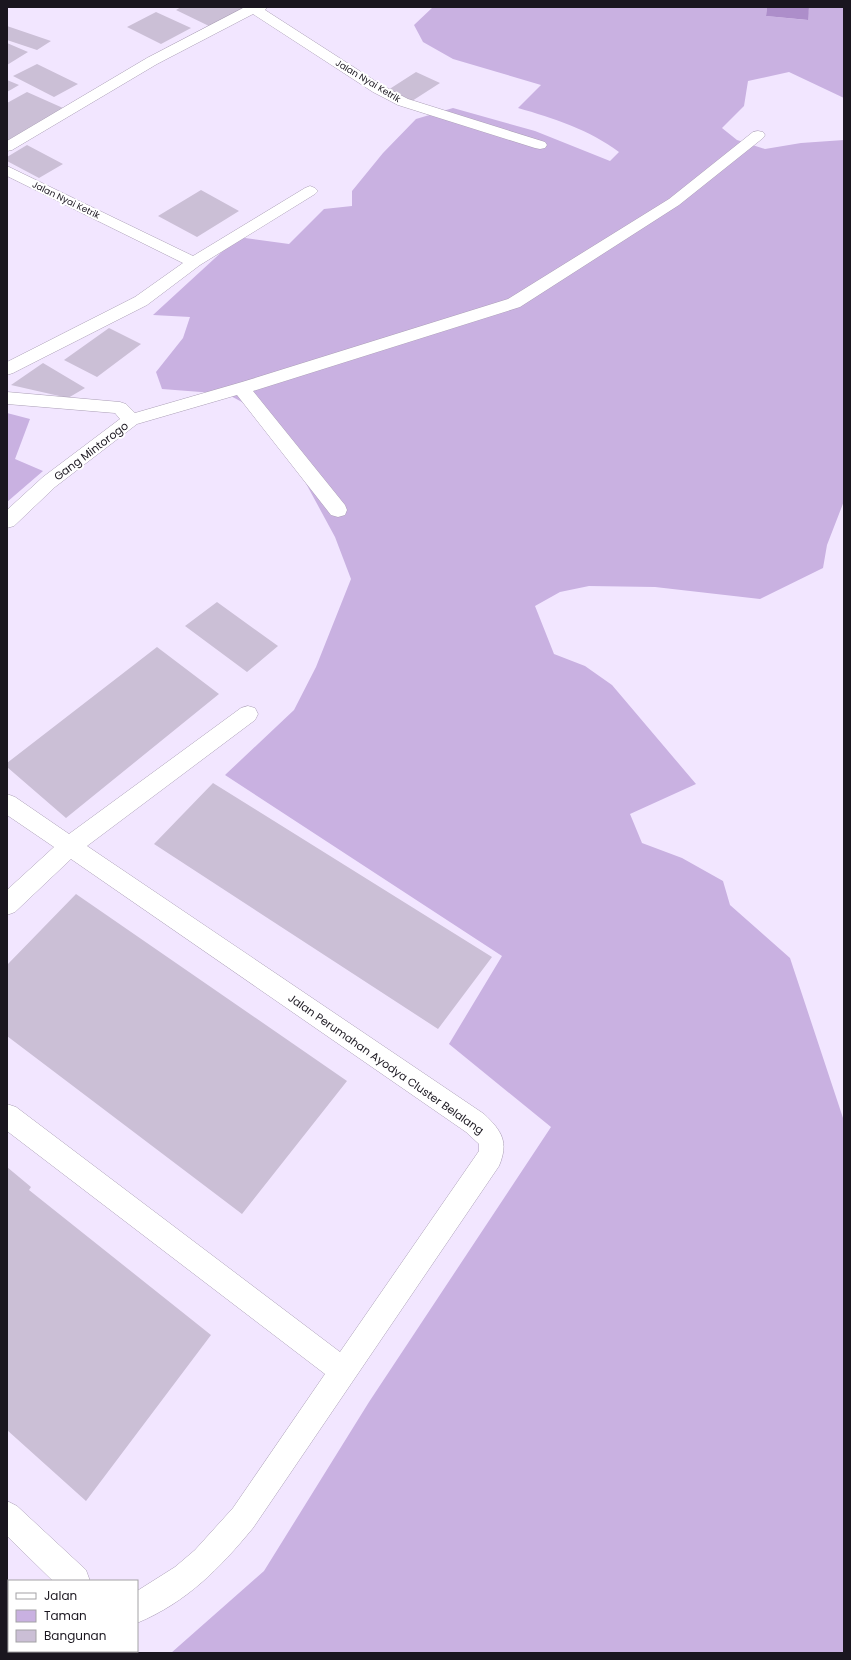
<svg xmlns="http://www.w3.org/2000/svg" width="851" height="1660" font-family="Poppins,sans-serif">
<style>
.green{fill:#c9b1e1}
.water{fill:#ad8eca}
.building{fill:#cbbfd6}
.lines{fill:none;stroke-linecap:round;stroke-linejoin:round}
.minor-casing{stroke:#ab9fb6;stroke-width:1}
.minor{fill:#fff;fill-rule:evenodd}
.labels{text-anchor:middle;stroke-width:4;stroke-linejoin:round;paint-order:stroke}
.far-street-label{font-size:9px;fill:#1a161f;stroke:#fff}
.street-label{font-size:11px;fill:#1a161f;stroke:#fff}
</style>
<rect width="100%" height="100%" fill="#f2e6ff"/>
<path class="green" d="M433,7H767L766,16L807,20L809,7H844V98L789,72L748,81L744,106L722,128L737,140L765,149L801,143L844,140V501L827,545L823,568L760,599L655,587L589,586L560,592L535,606L554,654L585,666L612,685L696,784L630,814L642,843L682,858L723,881L730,905L790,958L844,1121L843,1653H171L264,1571L369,1402L551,1127L449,1044L502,956L225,775L294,710L316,667L351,579L335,537L270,417L227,394L162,389L156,372L183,338L190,317L153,315L238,237L289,244L324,209L352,206V191L383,153L416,119L453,108L535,131L610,161L619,152C590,130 553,118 518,108L541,85L453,59L423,42L414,25Z
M7,413L30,419L15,459L43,471L7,502Z"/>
<path class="water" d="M767,7H809L808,20L766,16Z"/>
<path class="building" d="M181,7H239L243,9L209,26L176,10Z
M156,12L191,28L161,44L127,27Z
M7,26L51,41L37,50L7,40Z
M7,43L28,52L7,65Z
M37,64L78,84L54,97L13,76Z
M416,72L440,83L412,101L388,90Z
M7,80L19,85L7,92Z
M27,92L63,108L7,141V103Z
M27,145L63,164L39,178L7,161V157Z
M201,190L239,211L197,237L158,216Z
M109,328L141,344L97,377L64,360Z
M43,363L85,388L68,398L11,385Z
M217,602L278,646L247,672L185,626Z
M157,647L219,694L66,818L7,767V763Z
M213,783L492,957L438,1029L154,844Z
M76,894L347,1081L242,1214L7,1036V965Z
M7,1167L31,1187L29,1190L211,1335L86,1501L7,1430Z"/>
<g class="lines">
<g class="minor-casing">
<path id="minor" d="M245,7H267L265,10L383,86L408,99L545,142L547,145L545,148L540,149L535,148L398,105L373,92L253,14L157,64L12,150L7,151V141L147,58Z
M758,131L763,132L765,135L763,138L679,205L520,307L253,391L345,505L347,510L345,515L338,517L331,515L237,395L137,424L55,487L14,526L7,528V510L43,477L120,419L115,413L7,404V392L120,402L126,404L135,413L242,382L508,299L669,199L753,132Z
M7,166L193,256L305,188L310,186L315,188L318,191L315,194L200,265L147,305L13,373L7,375V362L135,297L183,263L7,176Z
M248,706L255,708L258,714L255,720L87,846L484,1114C502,1131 509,1142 499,1166L253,1528C219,1569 187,1602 137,1623V1591L175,1567L195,1550L233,1508L325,1374L7,1131V1104L16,1107L340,1352L479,1151V1144L466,1132L71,859L15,912L7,915V890L54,847L7,815V794L15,797L69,834L241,708Z
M7,1501L17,1506L86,1570L90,1581H53L7,1536Z
M76,1651H107V1653H76Z"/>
</g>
<use href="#minor" class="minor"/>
</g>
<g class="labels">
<g class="far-street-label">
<text transform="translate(368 81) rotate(31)" y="3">Jalan Nyai Ketrik</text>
<text transform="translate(66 200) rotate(26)" y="3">Jalan Nyai Ketrik</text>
</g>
<g class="street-label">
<text transform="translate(91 451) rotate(-37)" y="4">Gang Mintorogo</text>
<text transform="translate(386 1064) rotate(35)" y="4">Jalan Perumahan Ayodya Cluster Belalang</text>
</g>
</g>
<rect width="851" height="1660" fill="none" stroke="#1a161f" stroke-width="16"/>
<rect x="8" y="1580" width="130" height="72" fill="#ffffff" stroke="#a3a2a5"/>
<rect x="16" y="1593" width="20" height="6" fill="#ffffff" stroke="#a3a2a5"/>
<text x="44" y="1600" font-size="12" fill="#1a161f">Jalan</text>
<rect x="16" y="1610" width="20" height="12" fill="#c9b1e1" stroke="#a3a2a5"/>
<text x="44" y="1620" font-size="12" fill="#1a161f">Taman</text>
<rect x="16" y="1630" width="20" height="12" fill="#cbbfd6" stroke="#a3a2a5"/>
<text x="44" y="1640" font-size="12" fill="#1a161f">Bangunan</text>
</svg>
